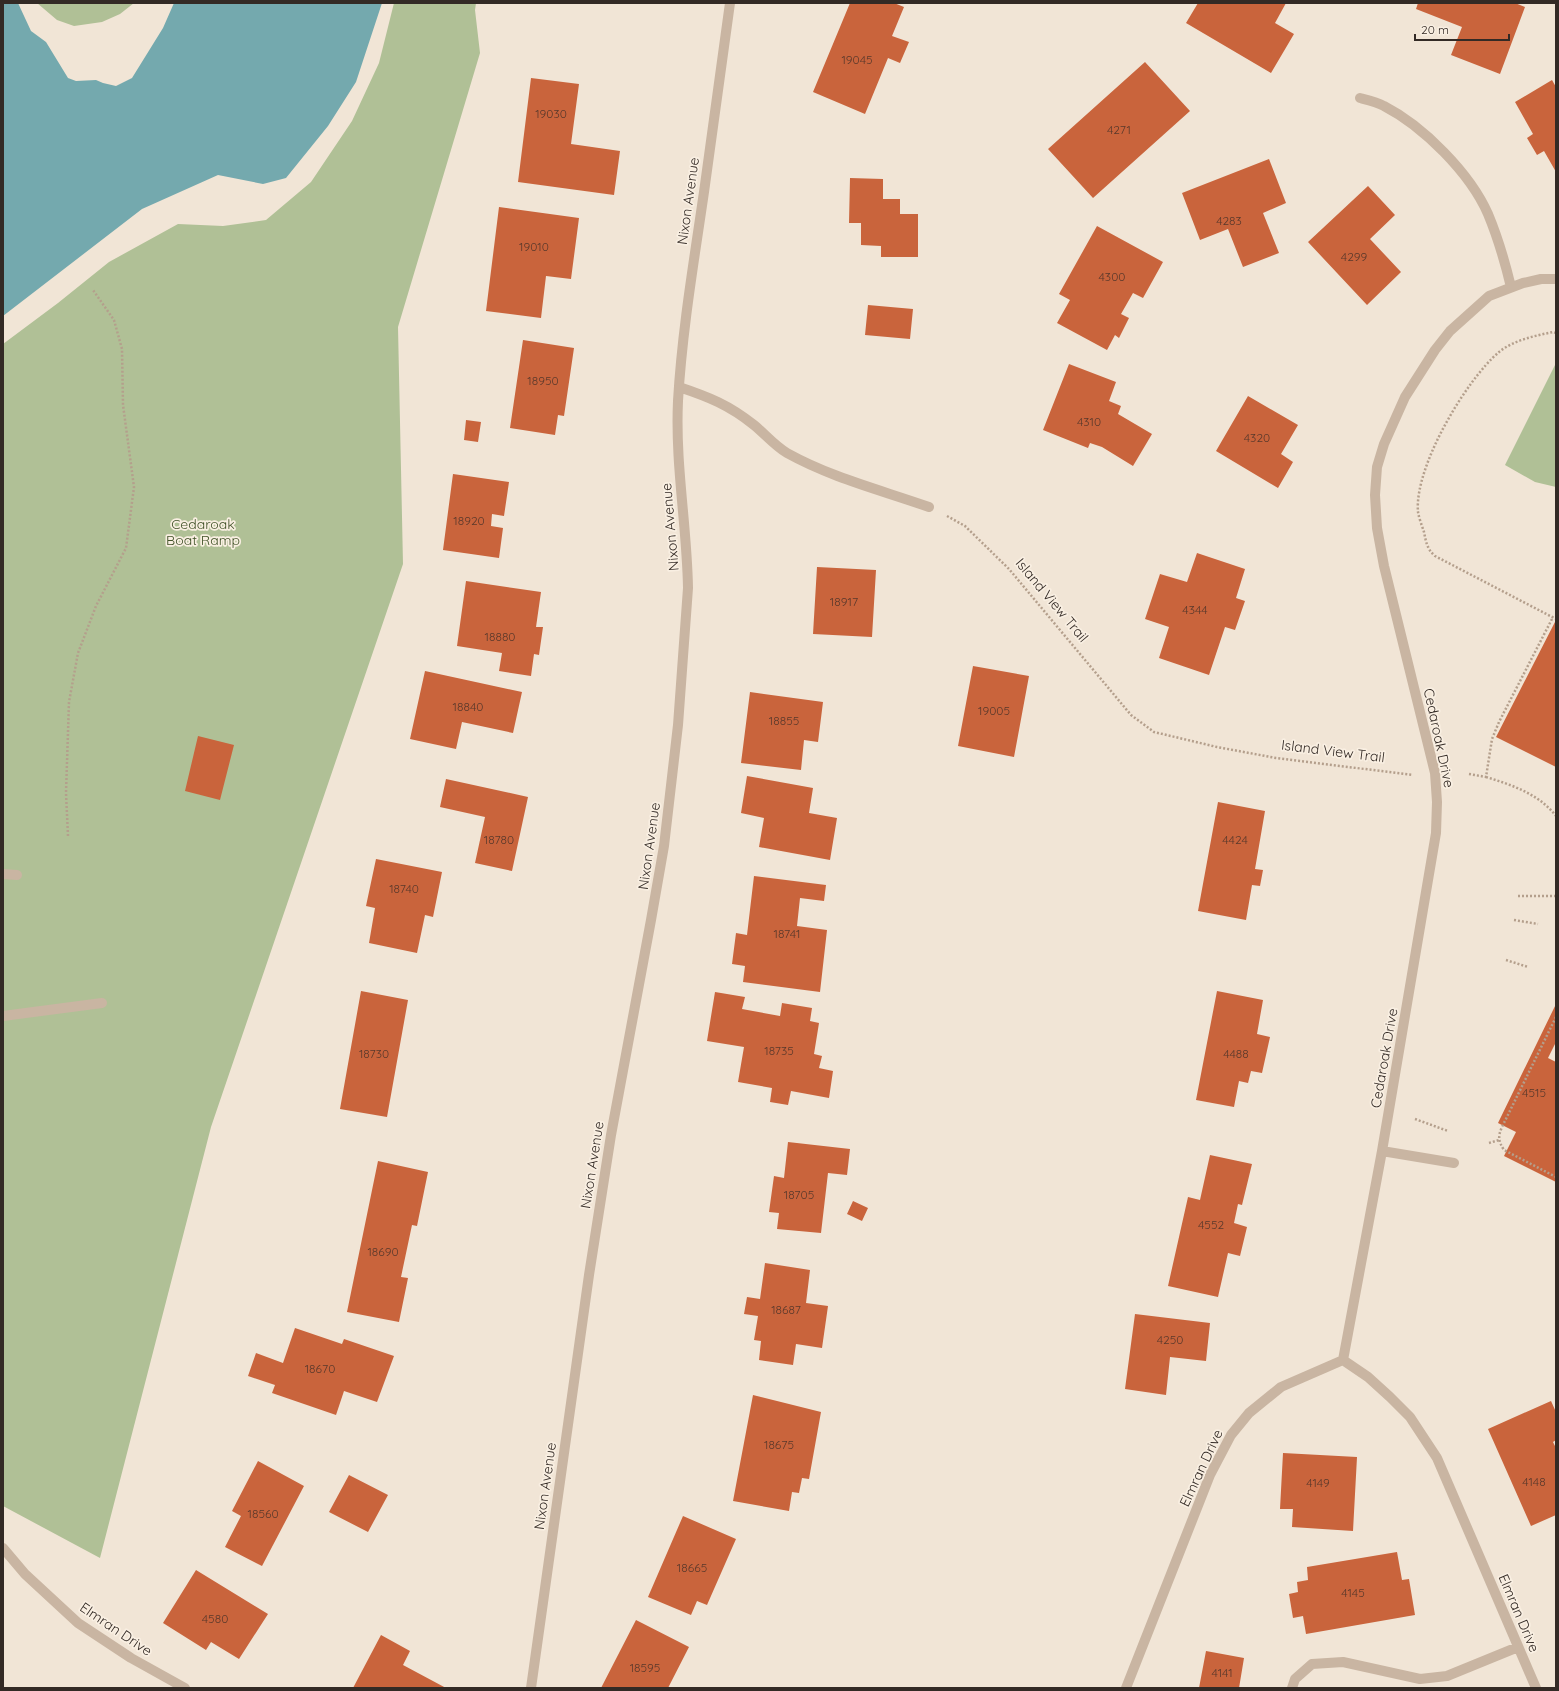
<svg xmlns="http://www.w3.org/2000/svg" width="1559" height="1691" font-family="Quicksand,sans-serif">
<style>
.green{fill:#b0c096}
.water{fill:#74a9ae}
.building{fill:#c9643c}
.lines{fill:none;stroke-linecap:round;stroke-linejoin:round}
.path{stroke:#b49f8c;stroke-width:2.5;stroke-dasharray:2 2;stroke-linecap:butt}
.minor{stroke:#c9b5a2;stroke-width:10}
.labels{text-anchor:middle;stroke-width:3.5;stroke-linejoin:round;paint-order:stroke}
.number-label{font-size:12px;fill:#58382b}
.street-label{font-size:14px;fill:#332a25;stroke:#f9efe2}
.park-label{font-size:14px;fill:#415228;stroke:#f9efe2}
</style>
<rect width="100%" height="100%" fill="#f1e5d6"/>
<path class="green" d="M37,3H134L120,14L102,22L74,26L57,20Z
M394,3H476L475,10L480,53L398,327L403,564L211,1127L100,1558L3,1506V344L58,303L109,262L178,224L223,226L266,220L311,182L352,121L379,63Z
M1556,363V487L1535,482L1505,465Z"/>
<path class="water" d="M3,3H18L31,31L46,42L68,78L76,81L96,80L103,83L116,86L132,78L163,28L174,3H382L356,82L328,126L286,178L263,184L218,175L142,209L3,316Z"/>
<path class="building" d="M850,3H894L904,7L892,36L909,42L900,63L888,58L865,114L813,92Z
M1198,3H1286L1275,23L1294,34L1271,73L1186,23Z
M1418,3H1515L1525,7L1500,74L1451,55L1462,27L1416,9Z
M1145,62L1190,111L1093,198L1048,149Z
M531,78L579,84L571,144L620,151L614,195L518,182Z
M1552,80L1556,87V172L1544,151L1537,155L1527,138L1533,134L1515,102Z
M1269,159L1286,203L1263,213L1279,253L1243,267L1228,229L1200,240L1182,193Z
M850,178L883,179V199H900V214H918V257H881V246L861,245V223H849Z
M1368,186L1395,215L1370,239L1401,272L1367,305L1308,242Z
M499,207L579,218L571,279L546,276L541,318L486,311Z
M1097,226L1163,262L1143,298L1133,293L1121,314L1129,318L1119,338L1115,335L1107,350L1057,323L1070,300L1059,294Z
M868,305L913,309L910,339L865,335Z
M523,340L574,348L564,416L558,415L555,435L510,428Z
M1069,364L1116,382L1109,401L1121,406L1118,414L1152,434L1133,466L1102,447L1090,443L1088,448L1043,430Z
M1248,396L1298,425L1281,454L1293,462L1278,488L1216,451Z
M466,420L481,422L478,442L464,440Z
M453,474L509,482L504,516L492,514L491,526L503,528L499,558L443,550Z
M1197,553L1245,569L1236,598L1245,601L1235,630L1225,627L1209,675L1159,658L1169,627L1145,619L1160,574L1187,582Z
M817,567L876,570L872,637L813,634Z
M466,581L541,592L536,627H543L539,655L534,654L531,676L499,671L502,653L457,646Z
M1556,620V767L1496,737Z
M973,666L1029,676L1014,757L958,746Z
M425,671L522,692L513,733L462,722L456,749L410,739Z
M750,692L823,702L818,742L804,740L801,770L741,763Z
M198,736L234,745L220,800L185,791Z
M747,776L813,788L809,813L837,818L830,860L759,847L764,818L741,813Z
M446,779L528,797L512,871L475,863L485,817L440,807Z
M1218,802L1265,811L1255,869L1263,870L1260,886L1252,885L1246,920L1198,911Z
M376,859L442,872L433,917L425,915L417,953L369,943L375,908L366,906Z
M754,876L826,885L824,901L800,898L797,926L827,930L820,992L743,982L745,966L732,964L736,933L747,935Z
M361,991L408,1000L387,1117L340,1109Z
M1217,991L1263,1000L1257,1034L1270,1037L1262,1073L1251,1071L1248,1083L1239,1081L1234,1107L1196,1100Z
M715,992L745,997L742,1009L780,1016L782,1003L812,1008L810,1021L819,1023L814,1054L822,1056L819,1068L833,1071L829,1098L791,1091L788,1105L770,1102L772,1088L738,1082L744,1047L707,1041Z
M1556,1004V1042L1548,1058L1556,1062V1182L1504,1156L1516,1132L1498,1123Z
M788,1142L850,1149L847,1175L828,1173L821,1233L777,1229L779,1213L769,1212L774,1176L784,1178Z
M1210,1155L1252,1164L1242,1205L1238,1204L1234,1223L1247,1227L1240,1256L1228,1253L1218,1297L1168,1286L1188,1197L1200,1200Z
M378,1161L428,1172L417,1226L412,1225L401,1277L408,1278L399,1322L347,1312Z
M853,1201L868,1208L862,1221L847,1214Z
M765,1263L810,1270L806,1303L828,1306L822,1348L796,1344L793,1365L759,1360L761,1341L754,1340L758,1316L744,1314L747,1297L760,1299Z
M1135,1314L1210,1323L1206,1361L1170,1357L1166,1395L1125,1389Z
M295,1328L342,1344L344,1339L394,1356L377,1402L344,1391L336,1415L272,1393L275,1385L248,1376L256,1353L283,1363Z
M753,1395L821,1412L809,1479L802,1478L799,1493L792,1492L789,1511L733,1501Z
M1551,1401L1556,1412V1440L1553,1442L1556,1448V1515L1531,1526L1488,1429Z
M1283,1453L1357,1457L1353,1531L1292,1527L1293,1509H1280Z
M258,1461L304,1486L262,1566L225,1547L241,1516L232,1511Z
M349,1475L388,1495L368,1532L329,1512Z
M683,1516L736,1539L707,1605L697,1601L691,1615L648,1597Z
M1397,1552L1402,1580L1409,1579L1415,1615L1306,1634L1303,1616L1293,1618L1289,1594L1298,1592L1297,1582L1308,1580L1307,1567Z
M196,1570L268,1614L239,1659L211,1642L206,1650L163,1623Z
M636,1620L689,1647L668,1688H601Z
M381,1635L410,1651L403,1665L446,1688H353Z
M1206,1651L1244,1658L1239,1688H1199Z"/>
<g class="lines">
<path class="path" d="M1556,333L1553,332C1534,336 1514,340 1499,352C1466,380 1414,467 1418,512C1419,518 1422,526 1424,532C1426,542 1427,549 1435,556L1556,619
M947,516L965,526L1009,569L1131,715L1154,732L1217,747L1276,758L1413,775
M1469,774L1486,777L1492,739L1499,722L1553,617
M1486,777C1512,785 1539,794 1556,816
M68,836L66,793L69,702L78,653L96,606L126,548L134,487L123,405L122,349L114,320L93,290
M1518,896H1556
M1514,920L1538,924
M1506,960L1528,967
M1556,1017L1502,1127C1498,1136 1498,1141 1504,1150L1556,1177
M1415,1119L1448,1131
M1489,1143L1499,1140"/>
<path class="minor" d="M1360,98C1368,100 1377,102 1384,106C1423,126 1470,173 1488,214C1498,238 1505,262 1511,287
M679,387C709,397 729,405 754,425C765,434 775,446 787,453C832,478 881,490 929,507
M3,874L17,875
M3,1016L102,1003
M1382,1151L1454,1163
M1343,1360L1382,1151L1436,833L1437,802L1435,773L1384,566L1377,528L1375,495L1377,467L1384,444L1405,397L1435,350L1450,331L1489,296L1523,283L1541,279H1556
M1343,1360L1368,1377L1390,1397L1410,1417L1437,1458L1536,1688
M3,1548L25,1574L78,1623L131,1658L185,1688
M531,1688L589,1275L611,1135L651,920L664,846L678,725L688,588C687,526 675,464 678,401C682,331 694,261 704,192C713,129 721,66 730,3
M1126,1688L1210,1475L1231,1435L1249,1413L1281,1387L1343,1360
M1292,1688L1295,1679L1312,1664L1343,1662L1420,1679L1447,1676L1518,1647"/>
</g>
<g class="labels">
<g class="number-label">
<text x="857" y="64">19045</text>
<text x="551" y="118">19030</text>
<text x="1119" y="134">4271</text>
<text x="1229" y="225">4283</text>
<text x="534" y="251">19010</text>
<text x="1354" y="261">4299</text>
<text x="1112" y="281">4300</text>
<text x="543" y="385">18950</text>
<text x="1089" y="426">4310</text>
<text x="1257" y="442">4320</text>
<text x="469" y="525">18920</text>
<text x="844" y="606">18917</text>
<text x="1195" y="614">4344</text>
<text x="500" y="641">18880</text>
<text x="468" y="711">18840</text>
<text x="994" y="715">19005</text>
<text x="784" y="725">18855</text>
<text x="499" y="844">18780</text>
<text x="1235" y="844">4424</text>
<text x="404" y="893">18740</text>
<text x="787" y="938">18741</text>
<text x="779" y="1055">18735</text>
<text x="374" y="1058">18730</text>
<text x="1236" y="1058">4488</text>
<text x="1534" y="1097">4515</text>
<text x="799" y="1199">18705</text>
<text x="1211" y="1229">4552</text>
<text x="383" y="1256">18690</text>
<text x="786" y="1314">18687</text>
<text x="1170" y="1344">4250</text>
<text x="320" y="1373">18670</text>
<text x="779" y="1449">18675</text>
<text x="1534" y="1486">4148</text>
<text x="1318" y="1487">4149</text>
<text x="263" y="1518">18560</text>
<text x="692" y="1572">18665</text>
<text x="1353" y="1597">4145</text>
<text x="215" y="1623">4580</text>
<text x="645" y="1672">18595</text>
<text x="1222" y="1677">4141</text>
</g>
<g class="street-label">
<text transform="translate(688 201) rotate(-82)" y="5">Nixon Avenue</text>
<text transform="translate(670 527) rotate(-95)" y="5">Nixon Avenue</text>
<text transform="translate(1052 600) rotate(50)" y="5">Island View Trail</text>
<text transform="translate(1439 738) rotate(78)" y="5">Cedaroak Drive</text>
<text transform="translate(1333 751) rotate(7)" y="5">Island View Trail</text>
<text transform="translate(649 846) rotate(-82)" y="5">Nixon Avenue</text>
<text transform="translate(1384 1058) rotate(-80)" y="5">Cedaroak Drive</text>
<text transform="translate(592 1165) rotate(-81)" y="5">Nixon Avenue</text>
<text transform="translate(1201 1468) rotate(-65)" y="5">Elmran Drive</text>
<text transform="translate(545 1486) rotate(-82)" y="5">Nixon Avenue</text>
<text transform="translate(1519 1613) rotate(67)" y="5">Elmran Drive</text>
<text transform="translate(116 1629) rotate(34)" y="5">Elmran Drive</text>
</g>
<g class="park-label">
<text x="203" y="529">Cedaroak<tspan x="203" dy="16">Boat Ramp</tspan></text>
</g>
</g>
<rect width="1559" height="1691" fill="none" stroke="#332a25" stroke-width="8"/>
<path d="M1415 34v6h94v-6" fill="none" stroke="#332a25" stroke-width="2"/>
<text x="1421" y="34" font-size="12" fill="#332a25" stroke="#f9efe2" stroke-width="3" paint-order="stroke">20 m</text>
</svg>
